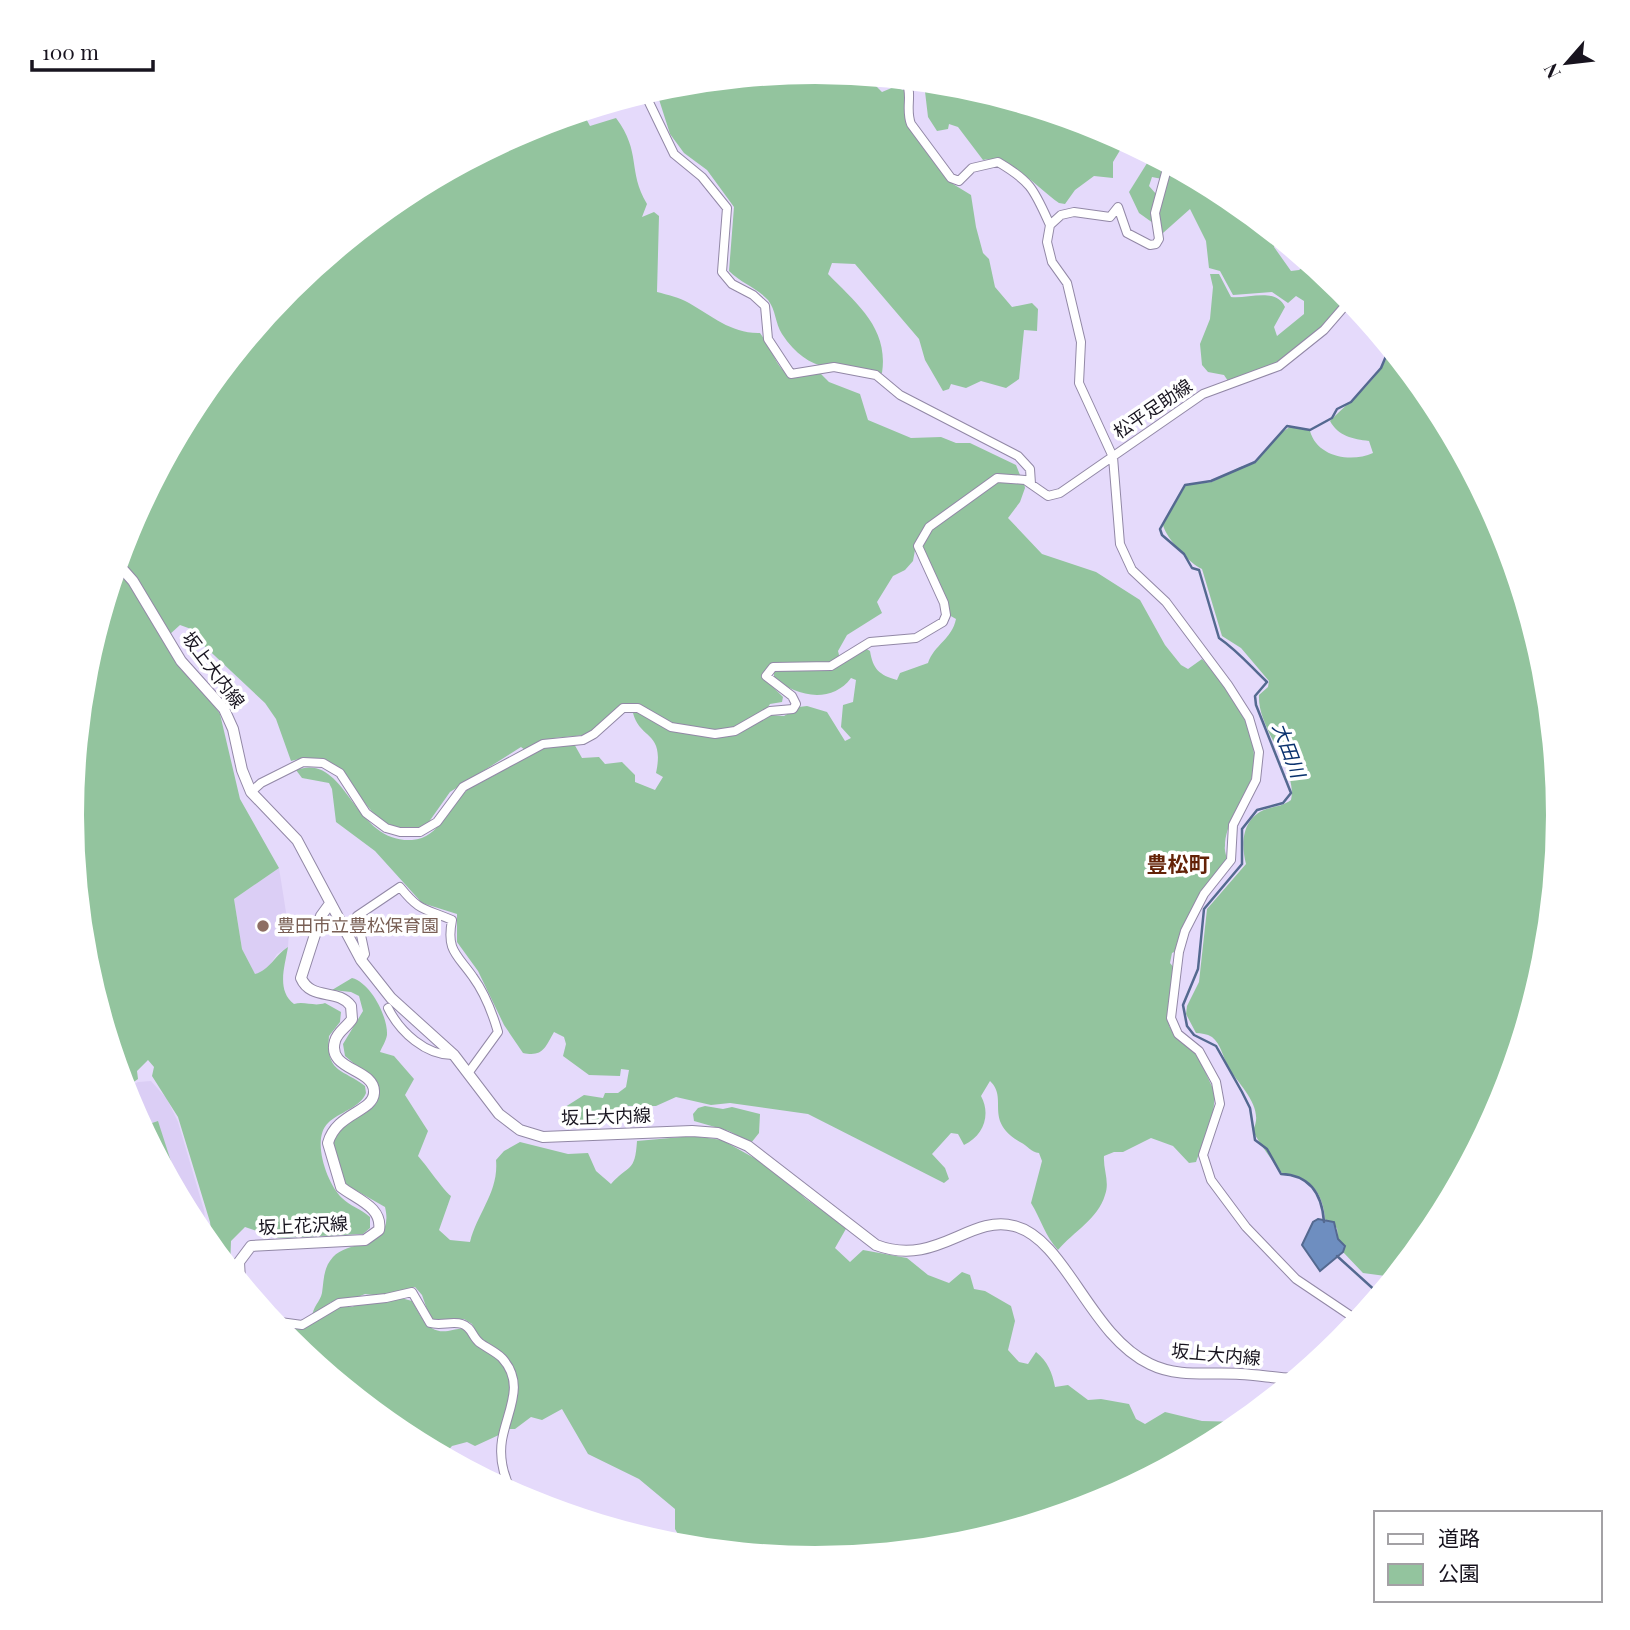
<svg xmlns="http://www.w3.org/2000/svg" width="1630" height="1630" font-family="'Playfair Display','Noto Sans JP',serif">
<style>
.built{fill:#dbcef5}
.green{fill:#93c49e}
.water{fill:#6e8ec0;stroke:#546990;stroke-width:2}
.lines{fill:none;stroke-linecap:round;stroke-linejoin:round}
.stream{stroke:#546990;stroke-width:2.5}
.minor-casing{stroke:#9288a6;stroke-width:10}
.secondary-casing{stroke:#9288a6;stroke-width:12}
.minor{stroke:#fff;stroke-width:8}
.secondary{stroke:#fff;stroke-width:10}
.education-dot{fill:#8d6e63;stroke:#fff;stroke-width:2.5}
.labels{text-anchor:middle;stroke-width:7;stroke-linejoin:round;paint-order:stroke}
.street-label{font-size:18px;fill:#18141f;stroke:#fff}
.education-label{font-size:18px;fill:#785e54;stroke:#fff;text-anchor:start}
.water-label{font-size:19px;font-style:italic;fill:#09316d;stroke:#fff}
.quarter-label{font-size:21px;font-weight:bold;fill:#632207;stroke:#fff}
</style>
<rect width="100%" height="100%" fill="#e5dafb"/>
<path class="built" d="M279,868L289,931L288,947L277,954L267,970L255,975L242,949L234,899Z
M151,1081L167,1099L178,1122L204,1210L208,1242L197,1228L128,1099L125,1090L138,1082Z"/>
<path class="green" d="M815,72L867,77L882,92L894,87L907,91L916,136L953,184L971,195L976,227L983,253L989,259L995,287L1012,307L1032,303L1038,309L1037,331L1024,330L1019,379L1006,388L981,381L966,388L951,384L949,389L943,391L925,360L919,339L855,264L832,263L828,274C856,303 889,328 882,373C839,369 809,375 782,334C775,323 776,310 768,300C757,288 741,283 729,271L734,207L707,170L684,153L670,134L656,90L670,86Z
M924,83C982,88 1074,115 1125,142L1113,162V178L1094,176L1075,190L1065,204L1059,203C1039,189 1009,155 983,160L958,127L949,124L948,129L937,131L928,117Z
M583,113L590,126L616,118C642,153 627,170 647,204L642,217L654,212L659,216L657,292C668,295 679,297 689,303C712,316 732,334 760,333C782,363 775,384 819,372L829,382L860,394L868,420L911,438L941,437L956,443H970L1016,465L1020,475H1001L926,525L917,539L913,561L905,570L893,576L877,602L882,613L847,635L838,651L840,659L831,664L771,666L766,669L767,681L783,697L782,702L770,704C753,734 703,732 674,726C657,722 644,702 625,704L586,735L554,738L525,750L521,747L450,792L426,826C351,847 365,739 291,761L276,719L265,703L198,640L191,629L180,625L169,635L119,561L128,530L197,402L290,289L402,197L531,128Z
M1148,154L1166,164L1162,179L1152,177L1149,186L1157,195L1153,223L1139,213L1129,192L1149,160Z
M1171,166L1228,197L1277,238L1274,247L1291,271L1299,270L1308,263L1348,298L1334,317L1276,365L1228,381L1224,375L1208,372L1202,365L1200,344L1210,319L1213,287L1210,274H1219L1231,297C1248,299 1276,287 1285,307L1274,327L1277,336L1304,314V301L1296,296L1288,303L1272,292L1233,295L1220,271L1209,268L1206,241L1190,209L1163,233L1160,231L1157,214Z
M1390,350L1433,402L1502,531L1544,670L1558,815L1544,960L1502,1100L1433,1228L1393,1277L1363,1273L1343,1252L1345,1246L1338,1239L1337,1228L1325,1219C1323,1191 1309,1176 1282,1173C1276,1166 1254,1136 1253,1130C1265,1108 1240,1086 1228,1067C1223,1057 1221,1044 1212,1037C1207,1034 1201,1033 1196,1033L1186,1014L1187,1006L1199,982L1207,909L1246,864C1240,841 1243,815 1270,808C1278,806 1284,805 1291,800C1298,768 1257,729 1259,695L1268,687L1269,681L1241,648L1222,636L1202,569C1190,564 1166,538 1163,525L1186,485L1212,482L1240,467L1255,463L1281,433L1291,426L1310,431C1317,457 1351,463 1373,453L1369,441C1353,439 1338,436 1330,421C1351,399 1379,381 1390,350Z
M999,480L1024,483L1025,488L1020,502L1008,518L1042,554L1096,572L1140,600L1165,645L1181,665L1188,669L1202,659C1233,695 1270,741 1247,790C1239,808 1225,826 1225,846C1224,851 1227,856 1227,862L1176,951L1172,953L1170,963L1174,968L1169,1026L1176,1036L1196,1052L1215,1093L1213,1115L1196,1162L1189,1163L1173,1146L1151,1138L1123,1152H1114L1104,1156C1103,1169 1110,1182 1105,1195C1098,1219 1073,1232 1058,1250C1045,1236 1041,1219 1031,1203L1042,1161L1039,1153C1031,1152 1028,1146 1020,1142C983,1120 1009,1099 990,1081L981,1096C991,1114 984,1136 964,1145L958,1134L951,1133L932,1154L945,1168L949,1179L944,1183L808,1114L730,1103L711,1105L676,1097L656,1106H628L606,1119L586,1124L562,1109L584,1095L603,1098L605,1093H618L626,1087L629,1070L621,1069L620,1076L589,1075L563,1056L566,1044L564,1037L554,1032C545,1048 543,1057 523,1053L504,1025L478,971L457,942V914L422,903L375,851L336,822L332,789L329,783L302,778L296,770C347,751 352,843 412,840C441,838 447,806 466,791C475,784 485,781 495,775C524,757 538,747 573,742L582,758L599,757L605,764L622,762L635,775V782L655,790L663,777L656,773C665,731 640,740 633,713L639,712L669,730L711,737L770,715L784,716L799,707L807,706L827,712L845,741L851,738L841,727L843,705L853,702L856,680L851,678C832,704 795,697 774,677V671L832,668L865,648L870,651C873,669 879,675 897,680L900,673L928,663C934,645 952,639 956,619L949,615L946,597L942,595L921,546L930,530Z
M117,568L220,714L240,799L279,868L234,899L242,949L255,974C270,970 274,956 288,947C285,966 276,990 294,1004C305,1001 314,1007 325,1003L341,1012L340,1022L329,1036C326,1073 341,1068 365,1086L366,1093C360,1108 339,1112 328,1123C311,1139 327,1184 342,1198C350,1206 361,1209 370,1217V1228L363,1234L278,1238L245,1227L231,1241L230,1268L213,1248L210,1222L178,1117L152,1076L154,1067L148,1060L137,1071L138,1079L125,1088L86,960L72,815L86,670Z
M352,978C371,983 388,1017 387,1035C386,1041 382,1047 380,1052L394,1056L414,1079L405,1095L428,1131L418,1156C428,1167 443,1190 451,1196L439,1230L450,1240L470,1242C477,1213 499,1192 496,1160L504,1151L520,1142L568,1154L588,1153L596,1171L611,1184C629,1164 635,1173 637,1141L693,1136L722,1140L774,1169L806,1199L847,1227L835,1248L850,1262L863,1250L907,1258L928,1275L949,1283L962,1272L970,1275L974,1289L985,1291L1011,1306L1015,1321L1008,1350L1019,1362L1028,1364L1036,1352C1048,1362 1052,1372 1055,1387L1068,1385L1088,1400L1101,1399L1129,1404L1136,1419L1145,1424L1165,1412L1202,1421L1241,1422L1228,1433L1099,1502L960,1544L815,1558L684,1545L675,1529V1509L639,1479L588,1454L562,1409L542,1420L531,1417L515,1429H508L515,1375L510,1361L479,1338L472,1324L464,1319L431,1321L422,1295L415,1287L381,1296L365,1294L348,1301L331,1302L312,1317C313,1306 320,1302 322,1293C324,1280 323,1268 333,1257C349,1239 395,1250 385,1207L343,1183C340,1173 334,1161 332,1151C328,1122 362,1121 375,1105C380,1099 377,1090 377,1083L345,1056L343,1044L363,1011L359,996L351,992L332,990Z
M705,1106L723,1109L732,1107L760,1114L759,1133L751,1143L729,1131L694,1121L693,1114L698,1108Z
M158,1121L185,1205L143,1126Z
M401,1298L412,1301C421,1316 427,1334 448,1331C454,1330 459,1328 465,1329C514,1372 517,1370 501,1434L475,1446L467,1442L452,1446L446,1453L448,1458L402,1433L289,1340L278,1327H304L340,1305L352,1307L364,1301Z"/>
<path class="water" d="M1318,1219L1334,1222L1338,1239L1345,1246L1343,1252L1320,1271L1302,1245L1313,1222Z"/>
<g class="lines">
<path class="stream" d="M1324,1222C1322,1194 1310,1175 1281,1174L1267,1149L1255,1140L1250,1108L1242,1092L1216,1046L1194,1035L1187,1026L1183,1005L1198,969L1204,909L1242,864V829L1257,810L1283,803L1291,793L1256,705L1255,696L1267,682C1250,666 1238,651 1219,638L1199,570L1192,568L1184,554L1162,535L1160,529L1185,485L1211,481L1255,462L1287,426L1310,430L1332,418L1337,409L1351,402L1381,368L1389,349
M1337,1256L1379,1294"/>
<g class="minor-casing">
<path id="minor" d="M906,81C913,95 905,109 911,124L951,178L959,181L972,168L998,162C1032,182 1034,190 1050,225
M645,94L674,154L702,177L727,208L722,272L732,284L753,295L765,306L768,339L791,374L834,367L876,375L900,395L1018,456L1030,469L1031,484
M1168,165L1155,213L1159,239L1156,244L1150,245L1127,233L1118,207L1110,217L1074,212L1061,215L1050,225L1047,242L1052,262L1067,283L1081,342L1079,383L1113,457L1120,544L1132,570L1166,602L1228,685L1249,718L1259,752L1256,780L1233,825L1231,860L1204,894L1185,931L1179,952L1171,1018L1178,1034L1199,1051L1216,1082L1220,1104L1203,1155L1211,1180L1246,1227L1296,1279L1357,1320
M251,792L261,783L303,762L323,763L340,773L366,813L386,828L400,832H420L437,822L463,787L543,744L583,740L594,734L623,708H638L671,727L715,734L735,731L770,711L793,709L796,704L792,696L766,676L773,667L831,666L870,642L916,638L943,622L946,615L944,603L918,546L929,527L997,478L1025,480L1048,496L1060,493L1203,394L1279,366L1324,330L1350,300
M361,960L365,954L357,916L400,887C420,912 424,908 452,920C446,951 457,954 473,977C484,992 493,1015 498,1032L469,1072
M388,1008C400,1032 426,1056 454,1055
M273,1321L302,1325L339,1303L386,1298L412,1292L430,1323C441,1326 452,1321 462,1324C472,1327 472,1337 480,1343C487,1348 496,1352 502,1358C526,1384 507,1411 502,1440C499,1459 503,1475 512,1492"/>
</g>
<g class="secondary-casing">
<path id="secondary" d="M118,564L133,581L181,661L224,709L233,729L242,770L251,792L297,840L361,960L391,998L454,1055L499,1114L520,1130L543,1137L692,1131L718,1133L748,1146L876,1245C936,1268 970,1214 1014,1226C1066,1239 1089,1335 1150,1364C1178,1378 1210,1372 1240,1374C1258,1375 1275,1378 1293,1379
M240,1280L239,1262L251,1246L365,1240L379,1230C383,1207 356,1199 341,1187L328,1143C336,1113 373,1112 374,1093C376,1068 326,1071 335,1041C337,1032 347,1027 352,1019L351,1006C338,988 311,1001 301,978L321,916L329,905"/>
</g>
<use href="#minor" class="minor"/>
<use href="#secondary" class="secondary"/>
</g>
<circle class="education-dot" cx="263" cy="926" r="7"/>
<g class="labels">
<g class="street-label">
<text transform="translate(1153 409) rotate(-34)" y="6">松平足助線</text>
<text transform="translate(213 670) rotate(53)" y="6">坂上大内線</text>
<text transform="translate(606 1117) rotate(-2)" y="6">坂上大内線</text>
<text transform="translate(303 1226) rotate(-3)" y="6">坂上花沢線</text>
<text transform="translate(1216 1355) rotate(5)" y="6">坂上大内線</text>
</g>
<g class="education-label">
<text x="277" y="932">豊田市立豊松保育園</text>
</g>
<g class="water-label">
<text transform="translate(1289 750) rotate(69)" y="7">大田川</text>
</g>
<g class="quarter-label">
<text x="1178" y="872">豊松町</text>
</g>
</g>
<path d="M0 0H1630V1630H0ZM84 815a731 731 0 1 1 1462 0a731 731 0 1 1-1462 0Z" fill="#fff" fill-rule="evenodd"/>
<rect x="1374" y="1511" width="228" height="91" fill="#ffffff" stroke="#a3a1a5" stroke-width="2"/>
<rect x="1388" y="1534" width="35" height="10" fill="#ffffff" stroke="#a3a1a5" stroke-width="2"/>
<text x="1438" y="1546" font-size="21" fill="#18141f">道路</text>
<rect x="1388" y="1564" width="35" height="21" fill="#93c49e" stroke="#a3a1a5" stroke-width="2"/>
<text x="1438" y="1581" font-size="21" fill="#18141f">公園</text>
<g transform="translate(1567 63) rotate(242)" stroke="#ffffff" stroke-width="5" paint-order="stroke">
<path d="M0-5L12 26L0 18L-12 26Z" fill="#18141f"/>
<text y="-10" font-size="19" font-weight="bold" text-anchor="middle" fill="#18141f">N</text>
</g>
<path d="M32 60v10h121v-10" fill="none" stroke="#18141f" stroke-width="3.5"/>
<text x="42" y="60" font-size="21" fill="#18141f" stroke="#ffffff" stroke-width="5" paint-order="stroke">100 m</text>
</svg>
